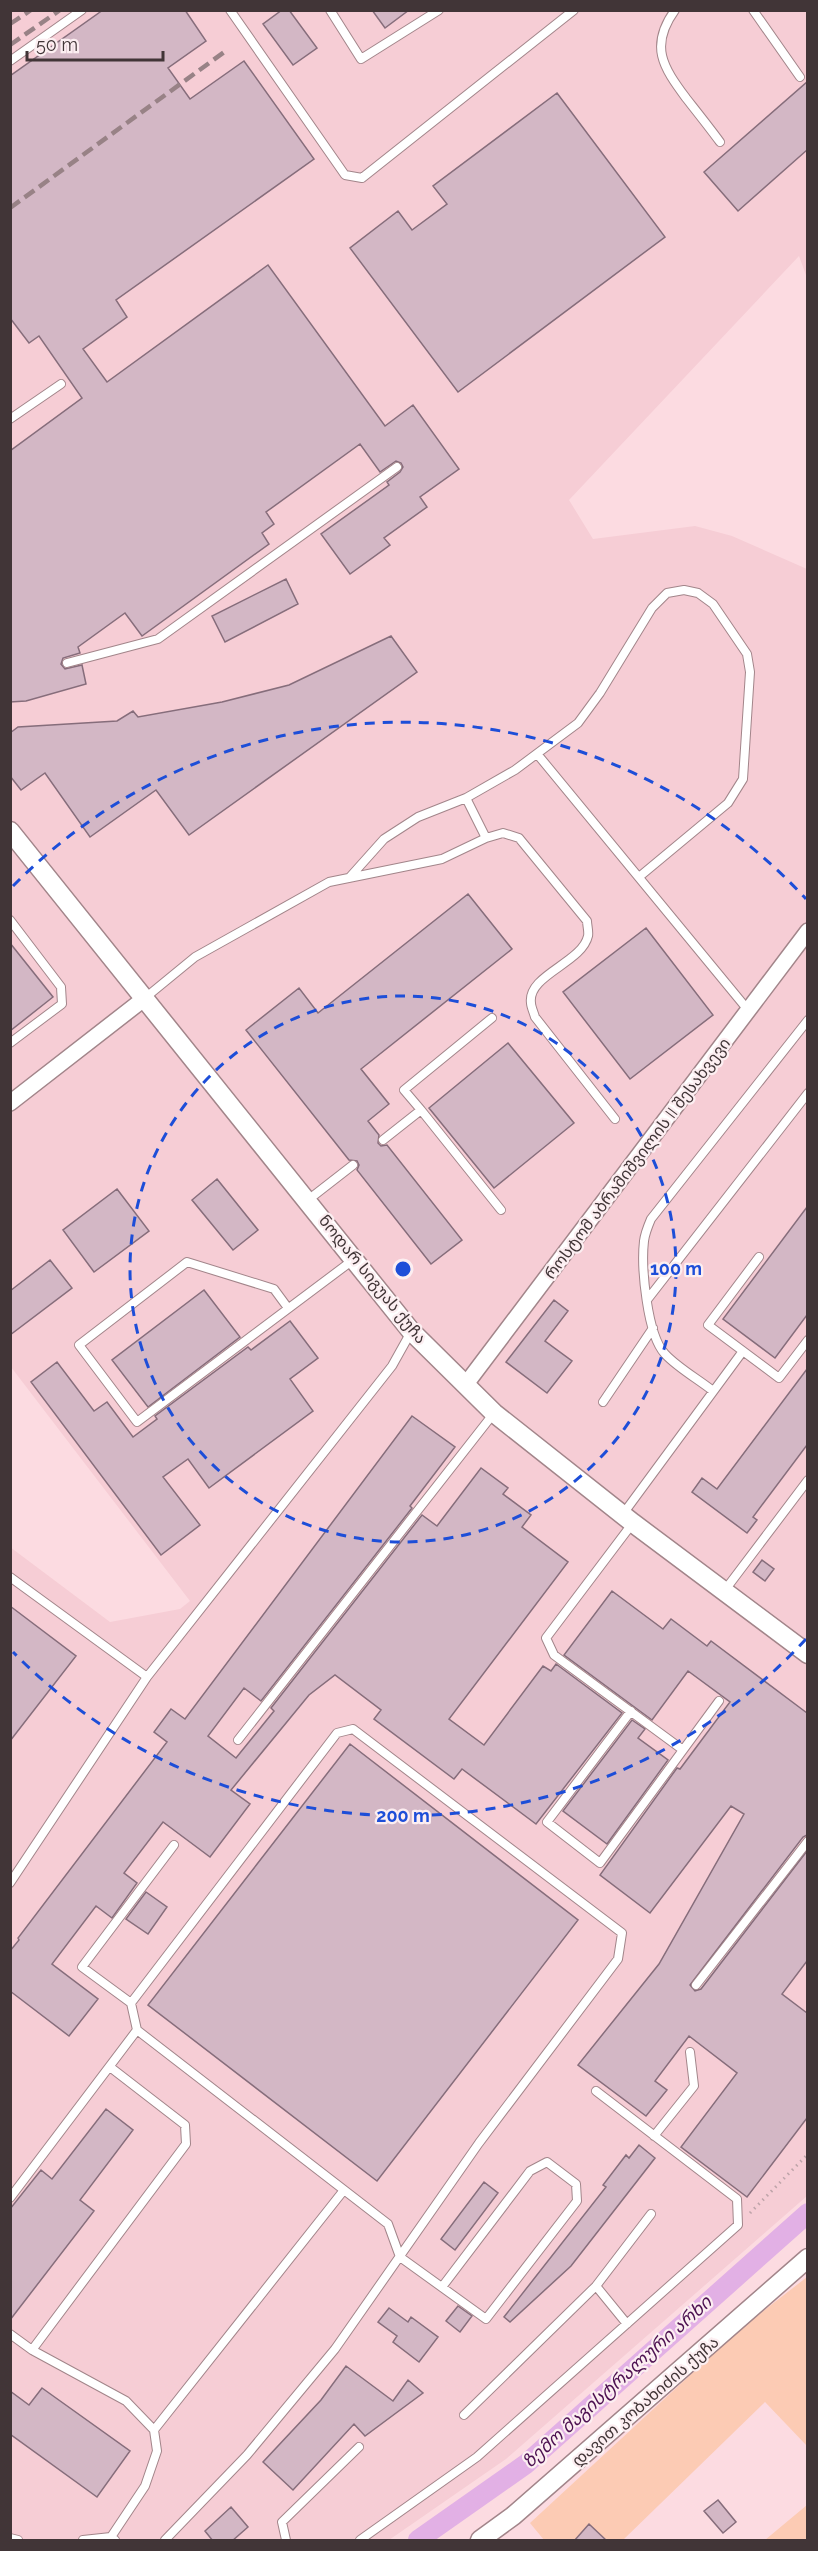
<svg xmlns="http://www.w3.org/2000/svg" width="818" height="2551" font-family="Raleway,'Noto Sans Georgian',sans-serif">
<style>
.built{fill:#f6cdd5}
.green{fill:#fccbb4}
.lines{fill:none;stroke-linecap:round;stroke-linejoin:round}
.canal{stroke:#e2b0e5;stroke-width:20}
.building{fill:#d3b7c5;stroke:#866d7b;stroke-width:1.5}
.service-casing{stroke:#a2858a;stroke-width:10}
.minor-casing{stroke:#a2858a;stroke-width:18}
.tertiary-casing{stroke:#a2858a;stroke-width:21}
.path{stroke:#bea4a9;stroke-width:3;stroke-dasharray:1.5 4.5;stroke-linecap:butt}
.service{stroke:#fff;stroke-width:8}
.minor{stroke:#fff;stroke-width:15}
.tertiary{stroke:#fff;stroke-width:18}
.rail{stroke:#988286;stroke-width:4.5;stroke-dasharray:12 6;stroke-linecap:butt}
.ring{fill:none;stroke:#1d4ed8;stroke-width:3;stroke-dasharray:10 8}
.labels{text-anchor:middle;stroke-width:4.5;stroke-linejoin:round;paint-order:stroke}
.street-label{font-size:16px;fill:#413537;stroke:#fceef1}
.water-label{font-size:18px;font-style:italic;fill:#4c1151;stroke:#fceef1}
.centre{fill:#1d4ed8;stroke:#fceef1;stroke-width:3}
.ring-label{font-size:18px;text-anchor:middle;font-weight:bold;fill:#1d4ed8;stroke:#fceef1;stroke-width:4.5;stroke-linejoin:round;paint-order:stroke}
</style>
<rect width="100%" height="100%" fill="#fcdbe1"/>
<path class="built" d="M11,11H807V278L799,256L569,500L593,539L695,526L732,536L807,569V2196L506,2459L389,2540H11L10,1547L110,1622L180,1609L190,1601L11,1367Z"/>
<path class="green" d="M807,2277V2446L765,2402L623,2540H544L530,2523L739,2330Z
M807,2505V2540H764H765Z"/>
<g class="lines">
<path class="canal" d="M418,2540L526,2464L808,2213"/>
</g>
<path class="building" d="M103,10H185L206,41L168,68L190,99L244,61L314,159L116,300L127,317L83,349L107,382L268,265L385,426L413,405L459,469L420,497L427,507L384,538L390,545L350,574L321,534L389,485L387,482L400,472L403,467L401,463L396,461L380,472L360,444L266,512L274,524L262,533L269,544L142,636L125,613L78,647L80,653L63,658L61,664L65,669L82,665L86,684L26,701L10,702V451L82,398L39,336L29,343L10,318V76Z
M282,10H289L317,48L293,65L263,24Z
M372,10H409L385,28Z
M807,82V150L738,211L704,172Z
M557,93L665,237L458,392L350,248L398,211L412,230L447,204L433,186Z
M286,579L298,604L225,642L212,616Z
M391,636L417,672L189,835L156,790L90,837L45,773L21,790L10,776V733L18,727L117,721L133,711L138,717L222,702L289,685Z
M468,894L512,949L361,1069L389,1104L368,1121L379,1135L378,1143L381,1146L387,1145L462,1240L431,1264L357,1170L359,1165L357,1161L349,1160L246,1030L299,988L318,1013Z
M646,928L713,1015L630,1079L563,992Z
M10,943L53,997L10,1031Z
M508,1043L574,1123L494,1188L429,1108Z
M217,1179L258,1230L233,1250L192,1200Z
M117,1189L149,1231L94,1272L63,1230Z
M807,1207V1315L775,1358L723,1319Z
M50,1260L72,1288L10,1335V1291Z
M204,1290L240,1337L148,1407L112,1360Z
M554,1300L568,1311L545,1341L572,1361L547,1393L506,1362Z
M290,1321L318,1358L290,1379L313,1411L209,1488L188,1459L163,1477L200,1525L161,1555L31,1382L57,1362L94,1411L107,1402L133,1437L157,1419L155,1416L248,1347L251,1350Z
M807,1369V1445L753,1517L757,1520L747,1533L692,1492L702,1478L717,1489Z
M412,1416L455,1447L410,1506L412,1508L261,1701L244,1688L208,1736L236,1758L274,1711L271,1708L422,1515L437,1526L481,1468L508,1488L503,1494L531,1515L522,1527L568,1562L449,1719L484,1745L543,1666L551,1671L556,1664L622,1713L536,1824L462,1769L454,1779L374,1719L381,1710L335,1675L309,1695L231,1790L250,1804L210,1857L163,1822L124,1873L137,1883L112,1918L96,1906L52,1964L98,1999L69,2036L10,1991V1951L19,1940L18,1938L167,1742L154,1732L171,1709L185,1719Z
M762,1560L774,1569L765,1581L753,1572Z
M612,1591L663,1629L671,1619L707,1646L711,1641L807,1713V1835L803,1837L690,1985L695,1991L701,1989L807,1851V1961L782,1994L807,2013V2118L747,2197L681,2147L737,2073L689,2036L655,2081L667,2090L646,2116L578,2065L659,1964L744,1814L731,1806L650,1913L600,1875L677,1768L680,1769L730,1702L688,1671L652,1720L564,1655Z
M10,1606L76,1656L10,1741Z
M632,1720L645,1729L638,1738L668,1760L607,1844L563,1811Z
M350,1744L578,1920L377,2181L148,2005Z
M146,1892L167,1907L148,1934L126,1919Z
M106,2109L133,2130L80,2200L94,2211L10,2320V2209L41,2170L52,2179Z
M639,2145L655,2158L571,2266L510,2322L504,2317L606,2187L603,2185L626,2155L629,2158Z
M484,2182L498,2193L455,2250L441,2239Z
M458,2306L472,2316L460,2332L446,2321Z
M389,2308L408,2322L411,2317L438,2337L419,2362L393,2342L397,2336L378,2322Z
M346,2366L393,2401L408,2380L423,2393L365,2436L354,2424L293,2490L263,2462L321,2400Z
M42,2388L130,2451L97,2497L10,2434V2391L29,2405Z
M718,2500L736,2522L723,2533L704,2511Z
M231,2507L248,2527L232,2541H213L205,2531Z
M589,2524L607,2541H574Z"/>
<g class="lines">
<g class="service-casing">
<path id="service" d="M230,10L345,175L362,178L574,10
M330,10L361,59L439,10
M675,10C649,46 663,67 686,98C697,112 709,127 720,142
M753,10L800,77
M10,61L82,10
M10,419L61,384
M67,663L158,639L397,467
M538,755L748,1010
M466,798L486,838
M350,877L384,839L418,817L466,798L515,770L578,723L600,693L652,608L667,593L684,590L698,593L713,604L747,654L750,672L743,779L728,803L639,877
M10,920L61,987L62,1004L10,1043
M145,998L195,957L329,882L442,859L486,838L503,833L519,838L587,921C587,925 589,932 588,936C582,963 527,975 531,1003C531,1007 534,1013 535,1017L615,1119
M421,1110L501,1210
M383,1140L421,1110L404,1090L492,1018
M308,1200L353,1165
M759,1257L708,1325L779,1378L808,1340
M647,1300L808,1093
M288,1308L274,1289L187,1262L79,1345L137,1422L353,1260
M713,1391C698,1379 678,1368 665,1354C647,1335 641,1267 644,1241C645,1233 648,1226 651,1219L808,1020
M603,1402L653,1328
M623,1514L743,1351
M632,1524L546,1638L554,1655L683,1750
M10,1577L147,1677
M725,1590L808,1480
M631,1711L547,1822L600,1863L719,1701
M238,1740L494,1413
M10,1883L147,1677L392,1366L411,1332
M696,1985L808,1841
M131,2003L337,1733L353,1729L622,1933L618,1959L479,2143L335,2349L247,2455L165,2540
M137,2030L388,2224L400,2257L486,2319L577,2201L576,2184L547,2162L530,2171L442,2287
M654,2136L694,2086L690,2052
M10,2198L137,2030L131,2003L82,1967L174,1845
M596,2286L627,2324
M10,2334L32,2350L126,2401L154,2430L157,2451L145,2486L111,2537
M32,2350L186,2144L185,2125L110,2067
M464,2415L596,2286L651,2214
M154,2430L344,2190
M10,2538L18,2540
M83,2540L111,2537L115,2540
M286,2540L282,2522L359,2447
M360,2540L477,2457L738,2225L737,2199L596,2091"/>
</g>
<g class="minor-casing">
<path id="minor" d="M10,1103L145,998
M466,1384L808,931"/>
</g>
<g class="tertiary-casing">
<path id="tertiary" d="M10,831L411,1331L494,1413L633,1523L808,1654
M480,2540L513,2516L808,2258"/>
</g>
<path class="path" d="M750,2213L808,2154"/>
<use href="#service" class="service"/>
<use href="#minor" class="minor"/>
<use href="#tertiary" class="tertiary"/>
<path class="rail" d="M10,24L31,10
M10,45L60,10
M10,208L227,50"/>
</g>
<g class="ring">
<circle cx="403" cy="1269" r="273"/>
<path d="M806 1639A547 547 0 0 1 13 1652M13 886A547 547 0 0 1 806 899"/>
</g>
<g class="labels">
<g class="street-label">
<text transform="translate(637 1158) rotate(-53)" y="6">როსტომ აბრამიშვილის II შესახვევი</text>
<text transform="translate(373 1279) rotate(51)" y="6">ნოდარ სიგუას ქუჩა</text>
<text transform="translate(645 2401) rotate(-41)" y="6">დავით კობახიძის ქუჩა</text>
</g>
<g class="water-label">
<text transform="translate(617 2382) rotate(-42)" y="6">ზემო მაგისტრალური არხი</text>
</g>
</g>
<circle cx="403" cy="1269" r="9" class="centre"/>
<g class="ring-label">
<text x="676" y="1275">100 m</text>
<text x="403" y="1822">200 m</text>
</g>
<rect width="818" height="2551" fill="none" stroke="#413537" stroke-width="24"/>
<path d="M27 51v9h136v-9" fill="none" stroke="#413537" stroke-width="3"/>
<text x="36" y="51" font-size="18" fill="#413537" stroke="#fceef1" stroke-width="4.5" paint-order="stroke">50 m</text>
</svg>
